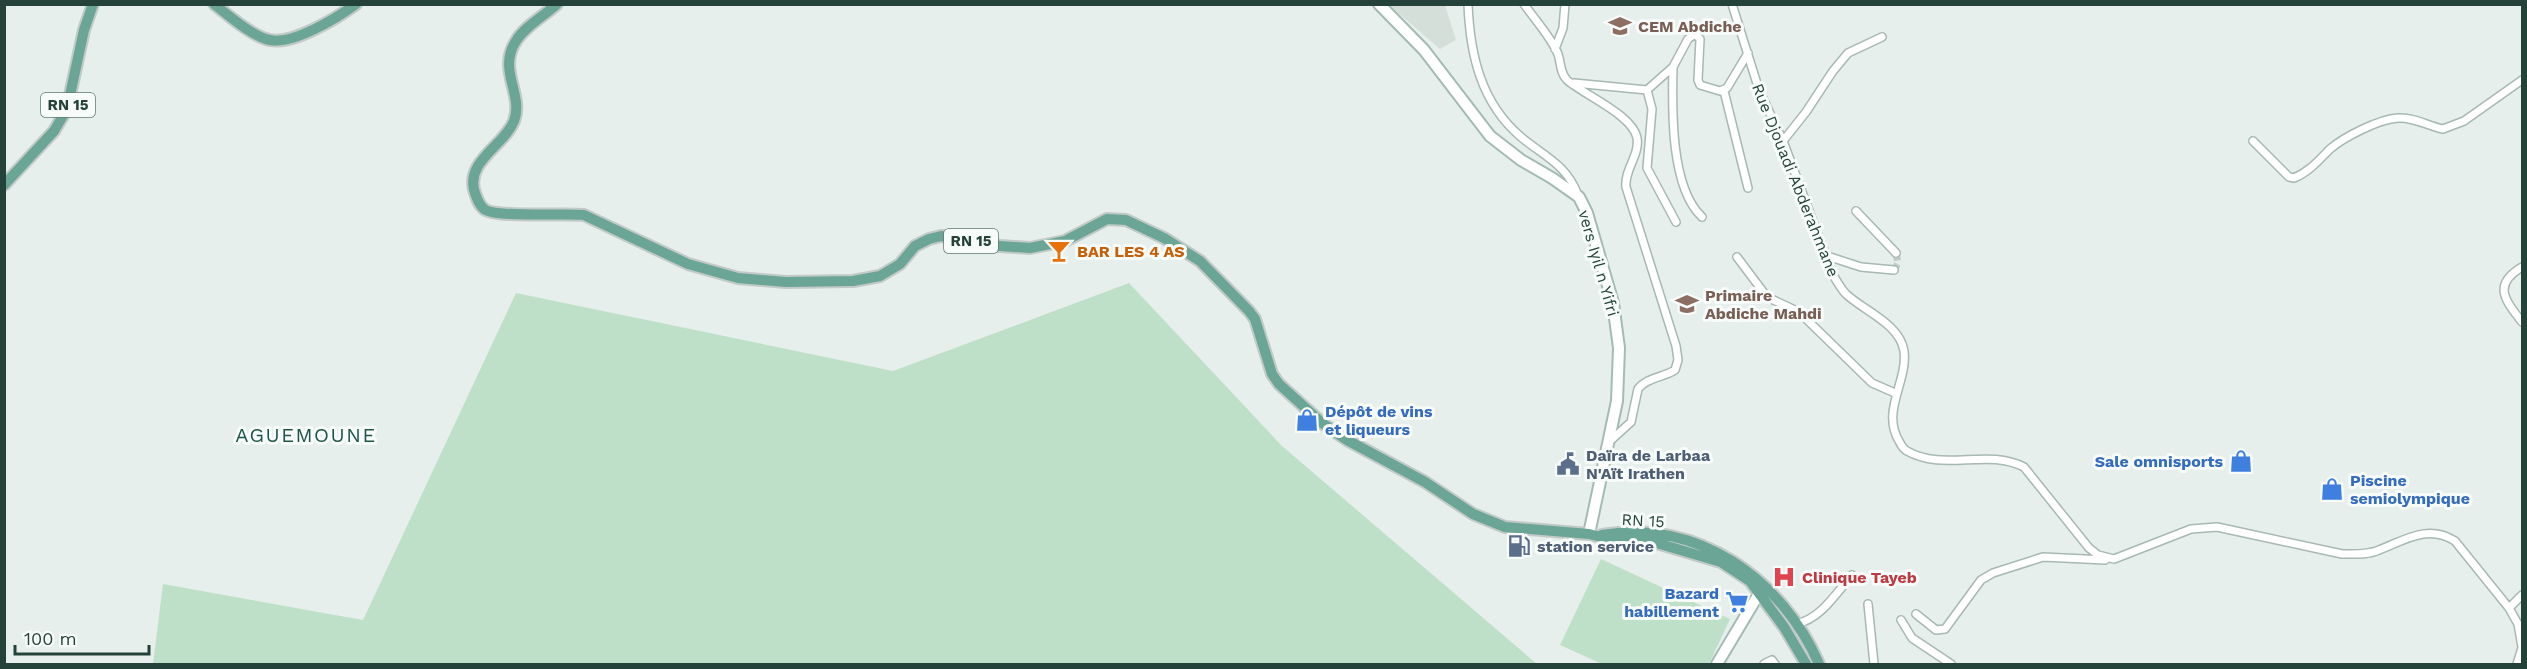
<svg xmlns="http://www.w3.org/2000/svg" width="2527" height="669" font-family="'Work Sans',sans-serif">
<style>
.built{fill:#d4dfda}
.green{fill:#bfe0c8}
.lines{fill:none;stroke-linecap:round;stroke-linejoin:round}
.street-tunnel{stroke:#bfccc8;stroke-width:7;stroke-dasharray:7 3.5;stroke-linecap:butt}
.street-casing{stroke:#a8b8b2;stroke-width:10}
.secondary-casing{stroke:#a4bbb3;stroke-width:14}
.primary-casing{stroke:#c2cac8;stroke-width:14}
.street{stroke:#fff;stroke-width:7}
.secondary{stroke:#fff;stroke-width:10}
.primary{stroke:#6aa596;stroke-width:10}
.labels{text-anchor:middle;stroke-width:6;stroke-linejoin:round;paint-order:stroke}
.shield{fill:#f7fbf9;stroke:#637a73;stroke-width:1.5}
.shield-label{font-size:15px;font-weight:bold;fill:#24423a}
.education-label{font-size:16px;font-weight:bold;fill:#785e54;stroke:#f7fbf9;text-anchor:start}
.street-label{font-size:16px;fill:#24423a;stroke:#f7fbf9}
.food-label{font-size:16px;font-weight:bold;fill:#c56008;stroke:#f7fbf9;text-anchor:start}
.shop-label{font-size:16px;font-weight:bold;fill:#366cbe;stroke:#f7fbf9;text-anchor:start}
.service-label{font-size:16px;font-weight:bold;fill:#4e5e75;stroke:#f7fbf9;text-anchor:start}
.health-label{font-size:16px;font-weight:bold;fill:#be3a42;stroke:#f7fbf9;text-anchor:start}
.quarter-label{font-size:20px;letter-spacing:1.5px;fill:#1f5548;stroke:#f7fbf9}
</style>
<rect width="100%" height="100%" fill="#e6efeb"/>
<path class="built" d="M1389,5H1445L1456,40L1440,49Z"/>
<path class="green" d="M1129,283L1282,446L1537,664H153L163,584L363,620L516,293L893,371Z
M1601,559L1730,619L1709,664H1602L1560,645Z"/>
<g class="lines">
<path class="street-tunnel" d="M1894,270L1898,263L1896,253"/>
<g class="street-casing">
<path id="street" d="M1468,4C1470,55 1481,103 1521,137C1545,157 1566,164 1578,195
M1524,4C1535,20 1551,37 1558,54C1561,63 1560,73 1567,80C1584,95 1633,115 1637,138C1640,155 1624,170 1626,187L1676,346L1678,360L1675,370C1664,377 1646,378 1638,389L1631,422L1610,441
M1732,4L1759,90L1783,141L1833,275C1837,281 1841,289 1846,294C1864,311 1900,324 1904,351C1908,381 1881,411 1899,441C1901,445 1903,449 1907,451C1944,472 1987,448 2024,467L2089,548L2098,555L2114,559L2191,529L2217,527L2342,554C2354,554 2368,555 2379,550C2405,540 2428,524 2455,541L2509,608L2518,624L2522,647
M1555,49L1563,28L1565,4
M1673,67C1672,108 1670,187 1702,217
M1574,83L1647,90L1673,67L1688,39L1695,34L1700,39L1698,80L1700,85L1720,91L1727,88L1748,53
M1647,90L1652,109L1647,168L1676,222
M1724,91L1748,188
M1783,141L1806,112L1833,71L1848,53L1882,37
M2253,141L2289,177L2294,178C2309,172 2319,160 2330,149C2344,137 2379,119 2398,118C2414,117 2428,126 2443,129L2464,121L2522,80
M1856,211L1896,253
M1824,255L1861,267L1894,270
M1737,257L1767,297L1799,312L1872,383L1895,393
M2522,267C2492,285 2505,300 2522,322
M1868,604L1874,664
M2509,608L2522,595
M1916,614L1936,630L1945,629L1981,580L1993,573L2043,557L2105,560
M1901,620L1912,638L1951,664
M1796,624C1821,619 1836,593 1852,575
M1764,664L1772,660L1775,664
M2517,664L2522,648"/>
</g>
<g class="secondary-casing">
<path id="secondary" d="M1379,4L1424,50L1490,136L1521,160L1552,178L1579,197L1587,213L1613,303L1619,348L1617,401L1589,534
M1717,664L1763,587"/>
</g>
<g class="primary-casing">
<path id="primary" d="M214,4C228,15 253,37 270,40C293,45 337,18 356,4
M557,4C544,16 525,26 516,41C497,70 524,94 514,121C504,146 464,162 475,193C477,199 479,205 484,209C494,218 565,213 584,215L688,264L738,278L786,282L853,281L880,276L900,264L915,246L929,239L941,236L1000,246L1030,248L1065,241L1107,219L1126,220L1164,238L1200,261L1249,311L1255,319L1272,374L1279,384L1322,423L1347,440L1425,482L1473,514L1505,527L1589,534L1617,541H1650L1721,562L1750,581L1784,627L1806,664
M4,185L54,131L67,109L84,30L93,4
M1602,535C1697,518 1782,579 1819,664"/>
</g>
<use href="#street" class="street"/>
<use href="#secondary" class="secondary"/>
<use href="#primary" class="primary"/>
</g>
<defs>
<g id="school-bare" transform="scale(1.8)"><path d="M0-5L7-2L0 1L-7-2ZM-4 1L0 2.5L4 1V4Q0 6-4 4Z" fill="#8d6e63" stroke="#f7fbf9" stroke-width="2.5" paint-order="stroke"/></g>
<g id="bar-bare" transform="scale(1.8)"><path d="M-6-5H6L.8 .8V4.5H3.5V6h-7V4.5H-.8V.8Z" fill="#e8710a" stroke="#f7fbf9" stroke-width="2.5" paint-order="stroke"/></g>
<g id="shop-bare" transform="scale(1.8)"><path d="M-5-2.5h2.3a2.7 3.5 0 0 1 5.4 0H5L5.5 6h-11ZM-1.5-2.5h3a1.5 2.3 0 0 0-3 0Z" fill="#3f7fe0" stroke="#f7fbf9" stroke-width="2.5" paint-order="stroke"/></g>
<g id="civic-bare" transform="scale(1.8)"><path d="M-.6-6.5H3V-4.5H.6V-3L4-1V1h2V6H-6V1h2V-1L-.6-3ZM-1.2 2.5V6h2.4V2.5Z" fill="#5c6f8a" stroke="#f7fbf9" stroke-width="2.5" paint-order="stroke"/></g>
<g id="fuel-bare" transform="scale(1.8)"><path d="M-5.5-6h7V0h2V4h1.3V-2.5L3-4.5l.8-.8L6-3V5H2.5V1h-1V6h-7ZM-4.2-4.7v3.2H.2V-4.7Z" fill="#5c6f8a" stroke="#f7fbf9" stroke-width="2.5" paint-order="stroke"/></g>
<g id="hospital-bare" transform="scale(1.8)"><path d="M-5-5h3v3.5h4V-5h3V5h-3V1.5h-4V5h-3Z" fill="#e0444e" stroke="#f7fbf9" stroke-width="2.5" paint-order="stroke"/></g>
<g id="supermarket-bare" transform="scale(1.8)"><path d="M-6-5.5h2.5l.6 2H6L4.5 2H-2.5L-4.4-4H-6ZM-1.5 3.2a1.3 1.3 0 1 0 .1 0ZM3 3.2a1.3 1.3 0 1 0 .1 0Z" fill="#3f7fe0" stroke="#f7fbf9" stroke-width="2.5" paint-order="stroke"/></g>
</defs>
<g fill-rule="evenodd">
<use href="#school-bare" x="1620" y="26"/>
<use href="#bar-bare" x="1059" y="251"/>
<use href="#school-bare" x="1687" y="304"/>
<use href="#shop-bare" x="1307" y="420"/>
<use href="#shop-bare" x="2241" y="461"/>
<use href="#civic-bare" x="1568" y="464"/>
<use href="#shop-bare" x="2332" y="489"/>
<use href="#fuel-bare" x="1519" y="546"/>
<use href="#hospital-bare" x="1784" y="577"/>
<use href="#supermarket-bare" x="1737" y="602"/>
</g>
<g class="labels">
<g class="shield">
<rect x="41" y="93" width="54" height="24" rx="4.5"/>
<rect x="944" y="229" width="54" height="24" rx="4.5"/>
</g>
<g class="shield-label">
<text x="68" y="110">RN 15</text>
<text x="971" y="246">RN 15</text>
</g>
<g class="education-label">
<text x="1638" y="32">CEM Abdiche</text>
<text x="1705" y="301">Primaire<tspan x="1705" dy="18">Abdiche Mahdi</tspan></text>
</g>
<g class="street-label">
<text transform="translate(1796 180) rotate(68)" y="6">Rue Djouadi Abderahmane</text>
<text transform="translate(1599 263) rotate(74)" y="6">vers Iγil n Yifri</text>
<text transform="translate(1643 520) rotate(3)" y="6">RN 15</text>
</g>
<g class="food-label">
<text x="1077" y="257">BAR LES 4 AS</text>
</g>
<g class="shop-label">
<text x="1325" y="417">Dépôt de vins<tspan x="1325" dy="18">et liqueurs</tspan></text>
<text x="2223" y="467" text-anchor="end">Sale omnisports</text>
<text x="2350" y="486">Piscine<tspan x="2350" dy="18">semiolympique</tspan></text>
<text x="1719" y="599" text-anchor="end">Bazard<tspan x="1719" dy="18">habillement</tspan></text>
</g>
<g class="service-label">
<text x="1586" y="461">Daïra de Larbaa<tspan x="1586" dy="18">N'Aït Irathen</tspan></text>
<text x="1537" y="552">station service</text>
</g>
<g class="health-label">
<text x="1802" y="583">Clinique Tayeb</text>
</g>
<g class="quarter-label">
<text x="306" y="442">AGUEMOUNE</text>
</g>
</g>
<rect width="2527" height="669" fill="none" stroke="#24423a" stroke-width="12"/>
<path d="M15 645v9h134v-9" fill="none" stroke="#24423a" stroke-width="3"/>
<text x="24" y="645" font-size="18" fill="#24423a" stroke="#f7fbf9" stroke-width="4.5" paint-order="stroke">100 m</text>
</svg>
